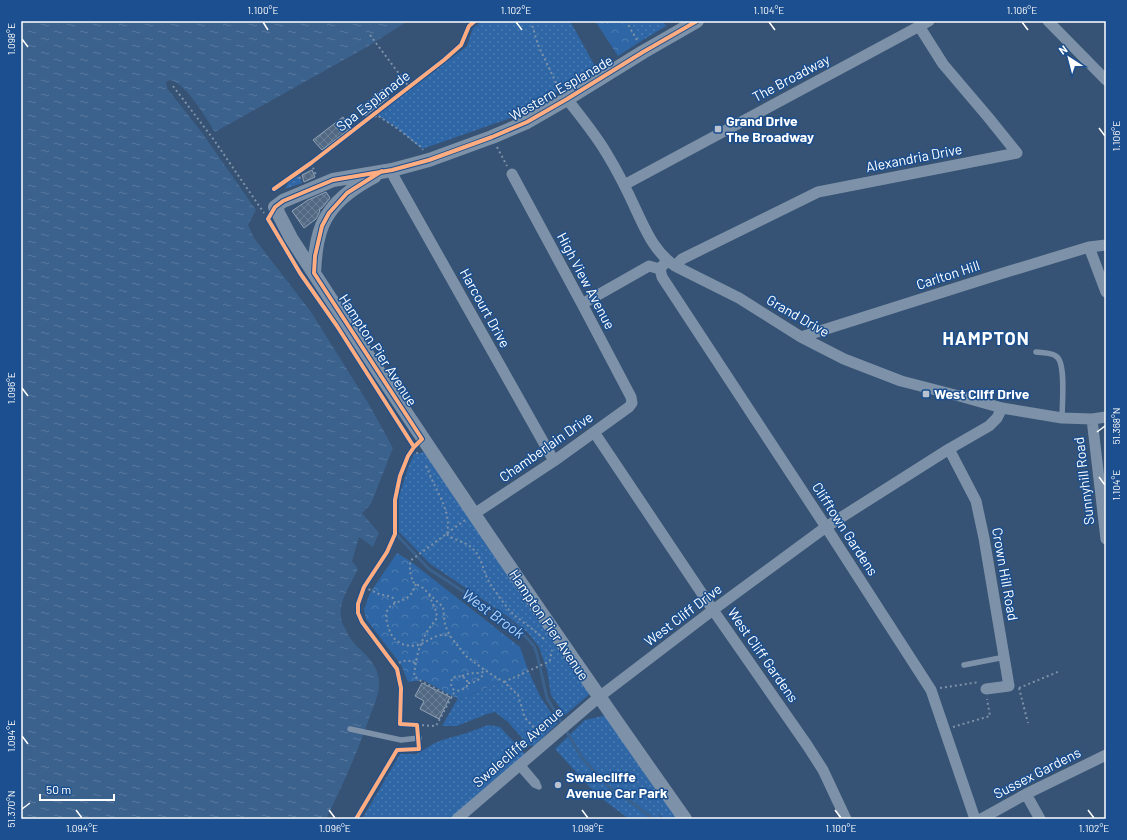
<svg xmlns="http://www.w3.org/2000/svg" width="1127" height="840" font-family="Barlow,sans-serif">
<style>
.grass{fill:url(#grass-dots)}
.park{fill:url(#park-crowns)}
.water{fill:url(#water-ripples)}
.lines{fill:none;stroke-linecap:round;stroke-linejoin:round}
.stream{stroke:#3b618d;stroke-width:3}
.building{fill:url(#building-cross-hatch);stroke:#92a2b6}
.path{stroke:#7d92a8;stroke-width:2;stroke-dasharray:2 3;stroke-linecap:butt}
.service{stroke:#7d92a8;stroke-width:5.5}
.minor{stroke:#7d92a8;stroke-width:11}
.tertiary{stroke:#7d92a8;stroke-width:14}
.cycleway-casing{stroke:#1b4f8f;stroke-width:6}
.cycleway{stroke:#ffac80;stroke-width:4}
.ticks{fill:none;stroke:#fff;stroke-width:1.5}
.poi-dot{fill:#b9c2ce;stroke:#1b4f8f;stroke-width:1.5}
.labels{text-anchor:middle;stroke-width:3;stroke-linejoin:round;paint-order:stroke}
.street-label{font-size:14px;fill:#fff;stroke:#1b4f8f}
.poi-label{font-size:14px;font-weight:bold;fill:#fff;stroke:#1b4f8f;text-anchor:start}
.water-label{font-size:15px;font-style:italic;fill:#b5d3f5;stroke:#1b4f8f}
.district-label{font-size:18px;font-weight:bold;letter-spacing:1px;fill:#fff;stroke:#1b4f8f}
.neatline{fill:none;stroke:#fff;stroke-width:1.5}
.ticks-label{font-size:10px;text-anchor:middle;fill:#fff}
</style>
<defs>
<pattern id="grass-dots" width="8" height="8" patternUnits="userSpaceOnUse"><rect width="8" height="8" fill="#2f66a5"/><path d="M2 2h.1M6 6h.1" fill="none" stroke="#4e7db2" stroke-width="1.8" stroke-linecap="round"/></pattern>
<pattern id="park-crowns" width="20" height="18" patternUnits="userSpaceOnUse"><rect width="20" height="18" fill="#2f66a5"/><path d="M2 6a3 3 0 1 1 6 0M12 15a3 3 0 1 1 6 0" fill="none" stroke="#4e7db2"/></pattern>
<pattern id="water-ripples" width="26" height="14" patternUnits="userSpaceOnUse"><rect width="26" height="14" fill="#3b618d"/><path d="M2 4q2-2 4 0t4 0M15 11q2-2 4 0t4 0" fill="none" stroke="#58799e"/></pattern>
<pattern id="building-cross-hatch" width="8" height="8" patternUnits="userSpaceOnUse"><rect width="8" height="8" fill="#526984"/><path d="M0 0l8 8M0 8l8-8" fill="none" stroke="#6c8096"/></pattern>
</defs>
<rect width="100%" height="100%" fill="#365274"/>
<path class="grass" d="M482,21H570L595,66L560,90L519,115L422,149L398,129L377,115L467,46L473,28Z
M626,21H663L666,26L638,43Z
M299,175L302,183L285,189L289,181Z
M424,452L592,692L565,715L551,695L547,670L539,647L528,633L508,617L429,563L399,532V496L408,468L414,454Z
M528,670L540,696L558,723L534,746L528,745L508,722L495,712L487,714L457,726H442L458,698L461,699Z
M607,715L680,819H665L658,814L662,819H629L597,795L555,749L585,720Z
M488,725L500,727L529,758L457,819H362L400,754H417L433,744L442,740L467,733Z"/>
<path class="park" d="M595,21H626L638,43L618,56Z
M397,553L410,561L520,647L528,670L461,699L452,696L423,680L408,682L401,665L366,619L364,609L370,593Z"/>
<path class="water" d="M21,21H408L367,47L215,132C205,117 187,84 170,80L166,82L167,88L203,134L256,210L248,225L254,238L311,312L370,406L393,448L371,504L362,513L379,533L378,535L373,547L359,537L352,561L358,569C352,582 338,602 341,617C341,621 343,625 345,628C349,637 354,644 361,650C370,659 378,667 379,681C380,693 374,705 370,716C358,751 343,785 326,819H21Z"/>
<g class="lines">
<path class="stream" d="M397,535L429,569L507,620L518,628L534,646L537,654L547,698L582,758L611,789L633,803L653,819"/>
</g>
<path class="building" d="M383,89L389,97L365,116L359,109Z
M343,117L351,128L322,150L313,140Z
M312,170L315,177L304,182L302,175Z
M326,192L330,198L322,208L319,210L320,211L316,219L304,228L292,211L308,200Z
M422,683L450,697L439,719L420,709L424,701L415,696Z"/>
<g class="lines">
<path class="path" d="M531,21L538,45L560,91
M626,21L638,42
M370,35L409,87
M173,86L214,140L264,213
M372,115L374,118L377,115L398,129L421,147L423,150
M497,147L507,166
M311,163L316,175
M298,172L301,181
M414,448L417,453L420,456
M426,466C429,472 431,478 434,484C441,499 451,515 447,533
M465,520L410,561V572L413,582L423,588L443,607L445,625L450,636L466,656L486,671L504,682L518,695L525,718L540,734
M447,534C453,541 466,541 473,549C483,558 483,574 491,585C496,593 503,602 509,610C520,621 534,629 545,640
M416,584C414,589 412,594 408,597C402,602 391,602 387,611C385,616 387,623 389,629C393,643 408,649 421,644C428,641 434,636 441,635C444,634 447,636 450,636
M364,587L381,595H386L393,598L395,603
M429,595L436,611L437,618C421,638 417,650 414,676L421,681L452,697
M395,666C401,660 408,659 415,663
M462,676C472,671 478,675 486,671
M504,682L546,663L550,660L552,650
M468,683C475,683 481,679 484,673
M940,688L979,682
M1019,688L1060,671
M1019,688L1028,723
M417,725L436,726L455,691C450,686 450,683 453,677L462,676L467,680V686L462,690L455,691
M953,727L990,716L987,699"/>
<path class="service" d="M1036,352C1043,353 1052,352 1057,357C1066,364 1062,406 1062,418
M964,665L1005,657
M350,729L401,740L419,738
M522,764L537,782L539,787
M518,767L534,785L539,787"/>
<path class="minor" d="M1048,21L1106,80
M567,99C581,117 596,135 607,154C618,172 628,192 637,212C647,233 655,252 675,266L739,298L801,337L844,359L901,381L963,397L1002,408L1062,418L1092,419L1106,417
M392,170L394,177L554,461
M624,185L929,21
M1089,247L1106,292
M675,266L682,259L818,192L1017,153L988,117L943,64L919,26
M660,269L662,277L826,527L931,690L975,819
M582,304L649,266L660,269L664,264
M801,337L1000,274L1089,247L1106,245
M1092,419L1106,539
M594,432L713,610L807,745L823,770L846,819
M949,449L976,501L984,538L1009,686L986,689
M474,514L554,461L629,407L632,403L631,397L582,304L512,174
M1026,794L1040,819
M457,819L599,697L713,610L826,527L949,449L989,426L997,418L1002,408
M981,819L1026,794L1106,755"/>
<path class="tertiary" d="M314,273C315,254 317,229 329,213C340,196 358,185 375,176
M685,819C550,628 418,434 291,238L275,207L283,201L333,180L392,170L429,160L492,137L527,122L567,99L643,52L697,21"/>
<g class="cycleway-casing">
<path id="cycleway" d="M274,189L311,163L444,60L461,45L469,26L475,21
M414,447L337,326L300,273L268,219L275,207L283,201L333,180L392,170L429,160L492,137L527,122L567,99L643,52L697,21
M356,819L397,750L419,749L417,725L400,724L401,688L397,669L362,622L358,613V604L364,587L387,552L395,534V500L400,476L408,456L414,447L422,439L314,273L315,256L322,226L329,213L347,193L382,171"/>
</g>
<use href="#cycleway" class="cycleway"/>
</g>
<path class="ticks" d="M263,22L268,30M516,22L522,30M769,22L775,30M1022,22L1028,30M22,39L28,47M1099,128L1105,136M22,388L28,396M1097,432L1105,426M1099,477L1105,485M22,736L28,744M22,809L30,803M76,810L82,818M329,810L335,818M582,810L588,818M835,810L841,818M1088,810L1094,818"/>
<g class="poi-dot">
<rect x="714" y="125" width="8" height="8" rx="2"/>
<rect x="922" y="390" width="8" height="8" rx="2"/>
<circle cx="558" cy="785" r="4"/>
</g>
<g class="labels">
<g class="street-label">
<text transform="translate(791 78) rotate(-28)" y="5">The Broadway</text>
<text transform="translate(561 88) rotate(-30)" y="5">Western Esplanade</text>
<text transform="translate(373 101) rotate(-38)" y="5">Spa Esplanade</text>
<text transform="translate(914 158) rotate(-11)" y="5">Alexandria Drive</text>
<text transform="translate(948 275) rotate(-18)" y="5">Carlton Hill</text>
<text transform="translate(586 281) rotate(62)" y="5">High View Avenue</text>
<text transform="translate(485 308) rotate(61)" y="5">Harcourt Drive</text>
<text transform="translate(798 316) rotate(30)" y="5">Grand Drive</text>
<text transform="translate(378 350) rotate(57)" y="5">Hampton Pier Avenue</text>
<text transform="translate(546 447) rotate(-35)" y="5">Chamberlain Drive</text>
<text transform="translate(1084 481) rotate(-97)" y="5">Sunnyhill Road</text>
<text transform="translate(845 529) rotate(57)" y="5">Clifftown Gardens</text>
<text transform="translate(1005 574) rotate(80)" y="5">Crown Hill Road</text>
<text transform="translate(683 615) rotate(-37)" y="5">West Cliff Drive</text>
<text transform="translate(549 625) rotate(56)" y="5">Hampton Pier Avenue</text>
<text transform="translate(763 655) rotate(55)" y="5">West Cliff Gardens</text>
<text transform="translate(518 747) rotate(-41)" y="5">Swalecliffe Avenue</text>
<text transform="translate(1037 773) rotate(-27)" y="5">Sussex Gardens</text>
</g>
<g class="poi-label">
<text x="726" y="126">Grand Drive<tspan x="726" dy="16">The Broadway</tspan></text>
<text x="934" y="399">West Cliff Drive</text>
<text x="566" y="782">Swalecliffe<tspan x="566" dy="16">Avenue Car Park</tspan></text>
</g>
<g class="water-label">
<text transform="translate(493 614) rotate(36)" y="5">West Brook</text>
</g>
<g class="district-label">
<text x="986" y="345">HAMPTON</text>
</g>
</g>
<rect width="1127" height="840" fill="none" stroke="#1b4f8f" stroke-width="44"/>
<g transform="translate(1069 58) rotate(324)" stroke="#1b4f8f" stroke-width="3" paint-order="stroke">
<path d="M0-3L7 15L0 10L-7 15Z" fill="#ffffff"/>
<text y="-6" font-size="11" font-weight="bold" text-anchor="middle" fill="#ffffff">N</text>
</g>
<path d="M40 794v6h74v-6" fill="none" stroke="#ffffff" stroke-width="2"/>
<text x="46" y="794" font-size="12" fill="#ffffff" stroke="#1b4f8f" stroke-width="3" paint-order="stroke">50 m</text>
<rect x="22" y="22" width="1083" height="796" class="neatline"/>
<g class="ticks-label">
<text x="263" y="14">1.100°E</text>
<text x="516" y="14">1.102°E</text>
<text x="769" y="14">1.104°E</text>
<text x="1022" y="14">1.106°E</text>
<text transform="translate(11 39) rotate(-90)" y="4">1.098°E</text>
<text transform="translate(1116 136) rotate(-90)" y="4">1.106°E</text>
<text transform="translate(11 388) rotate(-90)" y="4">1.096°E</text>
<text transform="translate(1116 426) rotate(-90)" y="4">51.368°N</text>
<text transform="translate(1116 485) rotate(-90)" y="4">1.104°E</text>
<text transform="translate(11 736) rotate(-90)" y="4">1.094°E</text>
<text transform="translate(11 809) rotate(-90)" y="4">51.370°N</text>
<text x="82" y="832">1.094°E</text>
<text x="335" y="832">1.096°E</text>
<text x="588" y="832">1.098°E</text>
<text x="841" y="832">1.100°E</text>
<text x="1094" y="832">1.102°E</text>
</g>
</svg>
